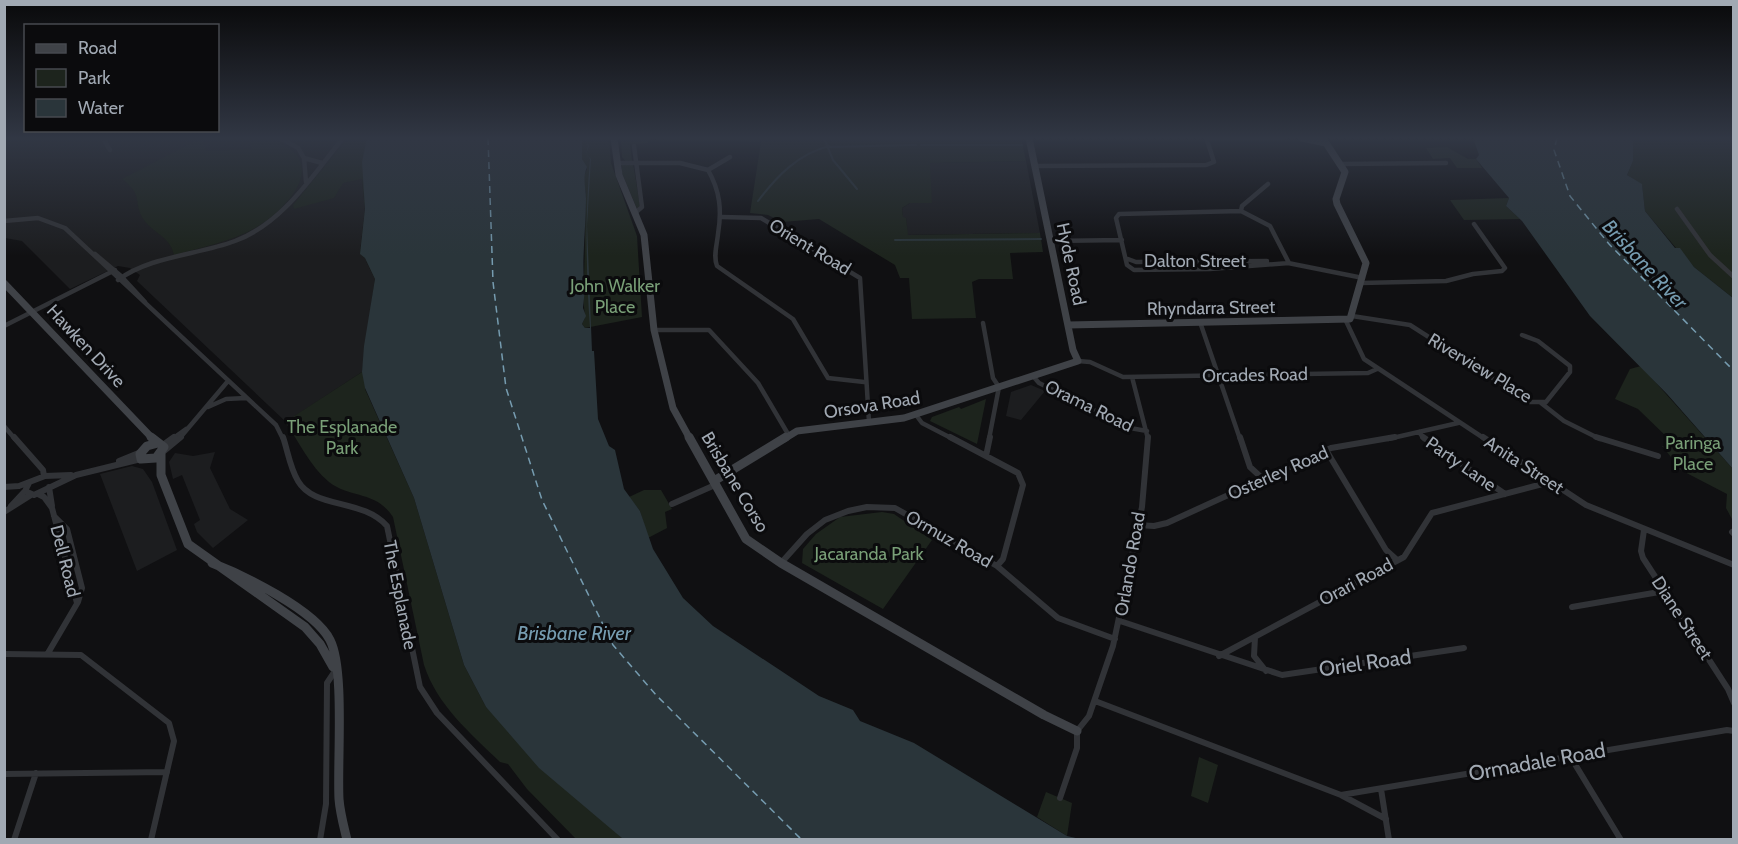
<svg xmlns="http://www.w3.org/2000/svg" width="1738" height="844" font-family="Cabin,sans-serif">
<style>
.built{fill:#1c1d1f}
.green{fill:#1d241d}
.water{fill:#2a353a}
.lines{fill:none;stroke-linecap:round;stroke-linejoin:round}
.stream{stroke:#2a353a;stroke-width:2}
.ferry{stroke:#769cb0;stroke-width:1.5;stroke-dasharray:7 5;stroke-linecap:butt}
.street-far1{stroke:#313337;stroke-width:4.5}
.street{stroke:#313337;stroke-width:6}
.secondary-far1{stroke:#3f4247;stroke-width:7}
.secondary{stroke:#3f4247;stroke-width:9}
.labels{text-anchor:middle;stroke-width:6;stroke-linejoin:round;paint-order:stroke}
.street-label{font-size:18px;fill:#a1a9b3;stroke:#0b0b0d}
.park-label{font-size:18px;fill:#799f77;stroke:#0b0b0d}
.water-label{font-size:20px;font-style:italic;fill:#769cb0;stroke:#0b0b0d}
.near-street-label{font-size:21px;fill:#a1a9b3;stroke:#0b0b0d}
</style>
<rect width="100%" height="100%" fill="#101012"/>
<path class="built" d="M4,138H367L362,178L365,209L360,253L365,258L375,279L362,372L286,422L137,281L140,275L130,268L118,266L70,289L22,241L5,238Z
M1026,161L1040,233L907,235L906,218H903L902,208L910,203L930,163Z
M1031,385L1045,391L1021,420L1006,416L1011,392Z
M215,452L210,468L230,509L248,520L213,548L197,532L194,524L200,520L182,475L173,479L169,462L175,453L193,456Z
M132,466L143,469L152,482L177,550L137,571L100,474Z"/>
<path class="green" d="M201,138L207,151L252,149L251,142C259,136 267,137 276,141C316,157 304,187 278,211C251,238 209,245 174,255C170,236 154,234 144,220C132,203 145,196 122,179Z
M348,138H378L380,265L365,389L414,498L464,665L486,707L623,839H576L527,789L508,764L500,762C470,733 437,705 424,665L393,517C375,490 351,499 329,482C309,465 300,443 285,422L362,372L375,279L365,258L360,254L365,209L362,179L343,183L334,198L294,209L293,205Z
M582,138H609L611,163L637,236L642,317L585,328L582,324L585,318L582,284L584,280L586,193L583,178L587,169L582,159Z
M621,138H1021L1026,161L930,163L932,203H910L902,208L903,217L906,218L908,235L1040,233L1043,252L1010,253L1013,279H979L972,282L976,318L912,319L909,278H900L895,265L819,219L782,222L768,215L750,213L761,142L648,139V143L630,144L632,161L626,162L622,157Z
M1633,138H1733V298L1694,267L1680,249L1676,248L1645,211L1642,185L1627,175L1633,161Z
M1447,147L1468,159H1476L1482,168H1457L1450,158L1433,159L1426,148Z
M622,165H633L634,169L640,206L637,209L622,173Z
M1509,198L1506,206L1520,219L1464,220L1450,200Z
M1641,366L1733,469V521L1726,508L1727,494L1673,466L1671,457L1662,446L1673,447L1671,441L1638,409L1615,399L1630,369Z
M986,399L977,444L930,421L932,417L959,407L961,409Z
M644,490H661L672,509L665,512L667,528L648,538L640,511L629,497Z
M882,512L894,514L932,540L883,609L802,563L803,549L816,534L840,517Z
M1199,757L1218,765L1208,803L1191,796Z
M1046,792L1072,803L1067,836L1037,817Z"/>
<path class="water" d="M367,138H582V159L587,167C582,179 586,186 586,199C586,226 582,254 584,282L582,284L585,288L583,308L586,316L582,324L585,328H590C586,272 585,215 590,159L586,154L588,146L586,138L589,146L586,154L591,159L587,225L592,351H594L598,419L609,446L615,450L624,489L640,511L653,549L683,598L713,626L819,696L853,710L860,721L914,743L1067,836L1080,839H623L539,768L486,707L464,665L414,498L365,388L362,372L364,346L375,279L365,258L360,254L365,209L362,162Z
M1473,138H1633V161L1627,175L1642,184L1645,211L1675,248H1680L1694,267L1733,298V469L1667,394L1590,316L1522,221L1506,206L1509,198L1476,159L1479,155Z"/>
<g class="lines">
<path class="stream" d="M824,138L833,160L857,189
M921,145H1022
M829,147L916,145
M758,201C777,176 798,154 829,146
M895,240L1041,239"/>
<path class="ferry" d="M488,138L493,282L506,388L542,500L613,645L656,695L802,840
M1557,138L1554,150L1570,196L1609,244L1734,371"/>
<path class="street-far1" d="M108,138L105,142L110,150
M280,138L298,148L304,158L322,163
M634,146L642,207L635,213
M304,158L306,182
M617,163H680L708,170C720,191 722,210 718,234C717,245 713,256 717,266L793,319L828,378L864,382
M1340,164L1446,163
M1035,166L1206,165L1214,162L1207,140L1211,138H1281
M708,170L730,157
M1677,209L1710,255L1734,277
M1241,211L1270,226L1289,263L1210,269L1134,270L1127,265L1116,218L1119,214Z
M1241,211L1242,206L1268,184
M722,217L761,218L860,278L869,422
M4,221L38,218L65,228L276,425L283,439
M1051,241L1122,240
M95,254L121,276L145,302
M1128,259L1136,262L1267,261
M1288,263L1363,278
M118,280C150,256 198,255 235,241C282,224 313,175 343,138
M1361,283L1446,281L1473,274L1502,271L1505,268L1474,224
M1352,316L1410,325L1530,402H1546L1570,372V366L1538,341L1522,335
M1346,321L1364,359L1485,439
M1200,322L1240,439
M983,323L993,378L999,387L989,439
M4,326L115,270
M654,330H709L758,383L788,434
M1078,361L1090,362L1123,377L1368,373L1377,369
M1033,376L1039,383L1130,428L1147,431
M1132,377L1148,439
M1541,403L1564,421L1600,439
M208,407L226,399L246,398
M916,415L922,423L953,439
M4,426L15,439
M1419,432L1424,439
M172,439L186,429
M179,439L228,381
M1388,439L1458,423"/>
<path class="street" d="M14,437L43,470L44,476
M283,437C288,452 290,468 298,481C314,509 362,498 387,526L420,687L437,713L558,840
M950,437L1018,473L1023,485L1003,559L997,566
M1240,437L1250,467L1263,479
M1423,437L1505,494
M1483,437L1586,505L1734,565
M1596,437L1658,456
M163,445L174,437
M1326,450L1386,550L1397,560
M163,452L181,437
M986,456L990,437
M119,461L141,452
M29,483L25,491L34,495L76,475L141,459
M4,487L19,486L45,476L71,475
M49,487L52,506
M38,494L44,497L52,508L77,603
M672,504L715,485
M11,506L25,491
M4,512L31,495
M1137,525L1154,526L1167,523L1331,448L1395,437
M1644,530L1641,551L1643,558L1728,689L1734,703
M1732,532L1734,534
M781,563L807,534L825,520L848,511L867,507L895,508L997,566L1058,618L1115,639
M1572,607L1665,591
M1120,621L1282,675L1464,648
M1255,637L1254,656L1266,671
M48,653L78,602L82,588L67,529L54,516
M4,654L81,655L169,723L174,741L151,840
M1219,656L1404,557L1432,513L1550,482
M1095,701L1341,795L1727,730L1734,731
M1570,756L1621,840
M4,774L167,772
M1381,789L1389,840
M1341,795L1386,819
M1060,798L1077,748V731L1089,716L1113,646L1142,507L1148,437
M14,840L36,773
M320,840L326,804L327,683L335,671"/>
<path class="secondary-far1" d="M614,138L619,175L644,235L654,330L673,408L690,439
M4,283L153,439
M1068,325L1350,319L1366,263L1337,204L1336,199L1345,172L1326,143L1302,138
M784,439L797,431L904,418L1078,361L1073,350L1029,138"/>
<path class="secondary" d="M151,437L164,447L156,458L141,459L140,454L147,446L158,443
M689,437L746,539L781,563L1044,715L1077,731
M161,454V475L188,544L305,627L320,644L333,667
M714,481L786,437
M212,563C243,575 315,610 330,640C345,669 337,762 339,799C340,813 344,827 347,840"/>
</g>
<linearGradient id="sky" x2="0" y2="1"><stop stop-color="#09090a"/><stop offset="0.54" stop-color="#313744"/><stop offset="1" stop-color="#313744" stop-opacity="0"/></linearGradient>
<rect width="1738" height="256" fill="url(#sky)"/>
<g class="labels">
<g class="street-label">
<text transform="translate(810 247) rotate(31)" y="6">Orient Road</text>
<text x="1195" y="267">Dalton Street</text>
<text transform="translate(1071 264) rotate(78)" y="6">Hyde Road</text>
<text transform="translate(1211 308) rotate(-1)" y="6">Rhyndarra Street</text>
<text transform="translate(86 346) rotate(47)" y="6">Hawken Drive</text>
<text transform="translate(1480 368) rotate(31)" y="6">Riverview Place</text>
<text transform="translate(1255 375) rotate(-1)" y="6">Orcades Road</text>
<text transform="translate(872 405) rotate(-9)" y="6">Orsova Road</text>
<text transform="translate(1089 406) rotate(26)" y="6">Orama Road</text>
<text transform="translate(1461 464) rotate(35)" y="6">Party Lane</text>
<text transform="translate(1524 465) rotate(33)" y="6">Anita Street</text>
<text transform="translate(1278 473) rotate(-24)" y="6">Osterley Road</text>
<text transform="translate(735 482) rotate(59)" y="6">Brisbane Corso</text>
<text transform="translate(949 539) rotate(30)" y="6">Ormuz Road</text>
<text transform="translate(65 561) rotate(76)" y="6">Dell Road</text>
<text transform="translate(1130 564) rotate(-80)" y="6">Orlando Road</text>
<text transform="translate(1356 582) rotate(-28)" y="6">Orari Road</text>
<text transform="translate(400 595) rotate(79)" y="6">The Esplanade</text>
<text transform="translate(1682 618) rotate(57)" y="6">Diane Street</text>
</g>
<g class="park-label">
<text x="615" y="292">John Walker<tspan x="615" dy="21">Place</tspan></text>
<text x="342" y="433">The Esplanade<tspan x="342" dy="21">Park</tspan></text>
<text x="1693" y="449">Paringa<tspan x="1693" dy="21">Place</tspan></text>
<text x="869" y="560">Jacaranda Park</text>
</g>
<g class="water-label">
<text transform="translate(1645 264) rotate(47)" y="7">Brisbane River</text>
<text x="574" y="640">Brisbane River</text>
</g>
<g class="near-street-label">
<text transform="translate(1365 663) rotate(-8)" y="7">Oriel Road</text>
<text transform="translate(1537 762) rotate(-10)" y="7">Ormadale Road</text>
</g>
</g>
<rect width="1738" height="844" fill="none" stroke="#a1a9b3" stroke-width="12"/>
<rect x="24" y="24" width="195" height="108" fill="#0b0b0d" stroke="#474a4f" stroke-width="1.5"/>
<rect x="36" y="44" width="30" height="9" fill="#3f4247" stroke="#474a4f" stroke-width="1.5"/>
<text x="78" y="54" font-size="18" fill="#a1a9b3">Road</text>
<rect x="36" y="69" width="30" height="18" fill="#1d241d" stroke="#474a4f" stroke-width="1.5"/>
<text x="78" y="84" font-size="18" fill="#a1a9b3">Park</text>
<rect x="36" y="99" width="30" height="18" fill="#2a353a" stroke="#474a4f" stroke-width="1.5"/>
<text x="78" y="114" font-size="18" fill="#a1a9b3">Water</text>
</svg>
